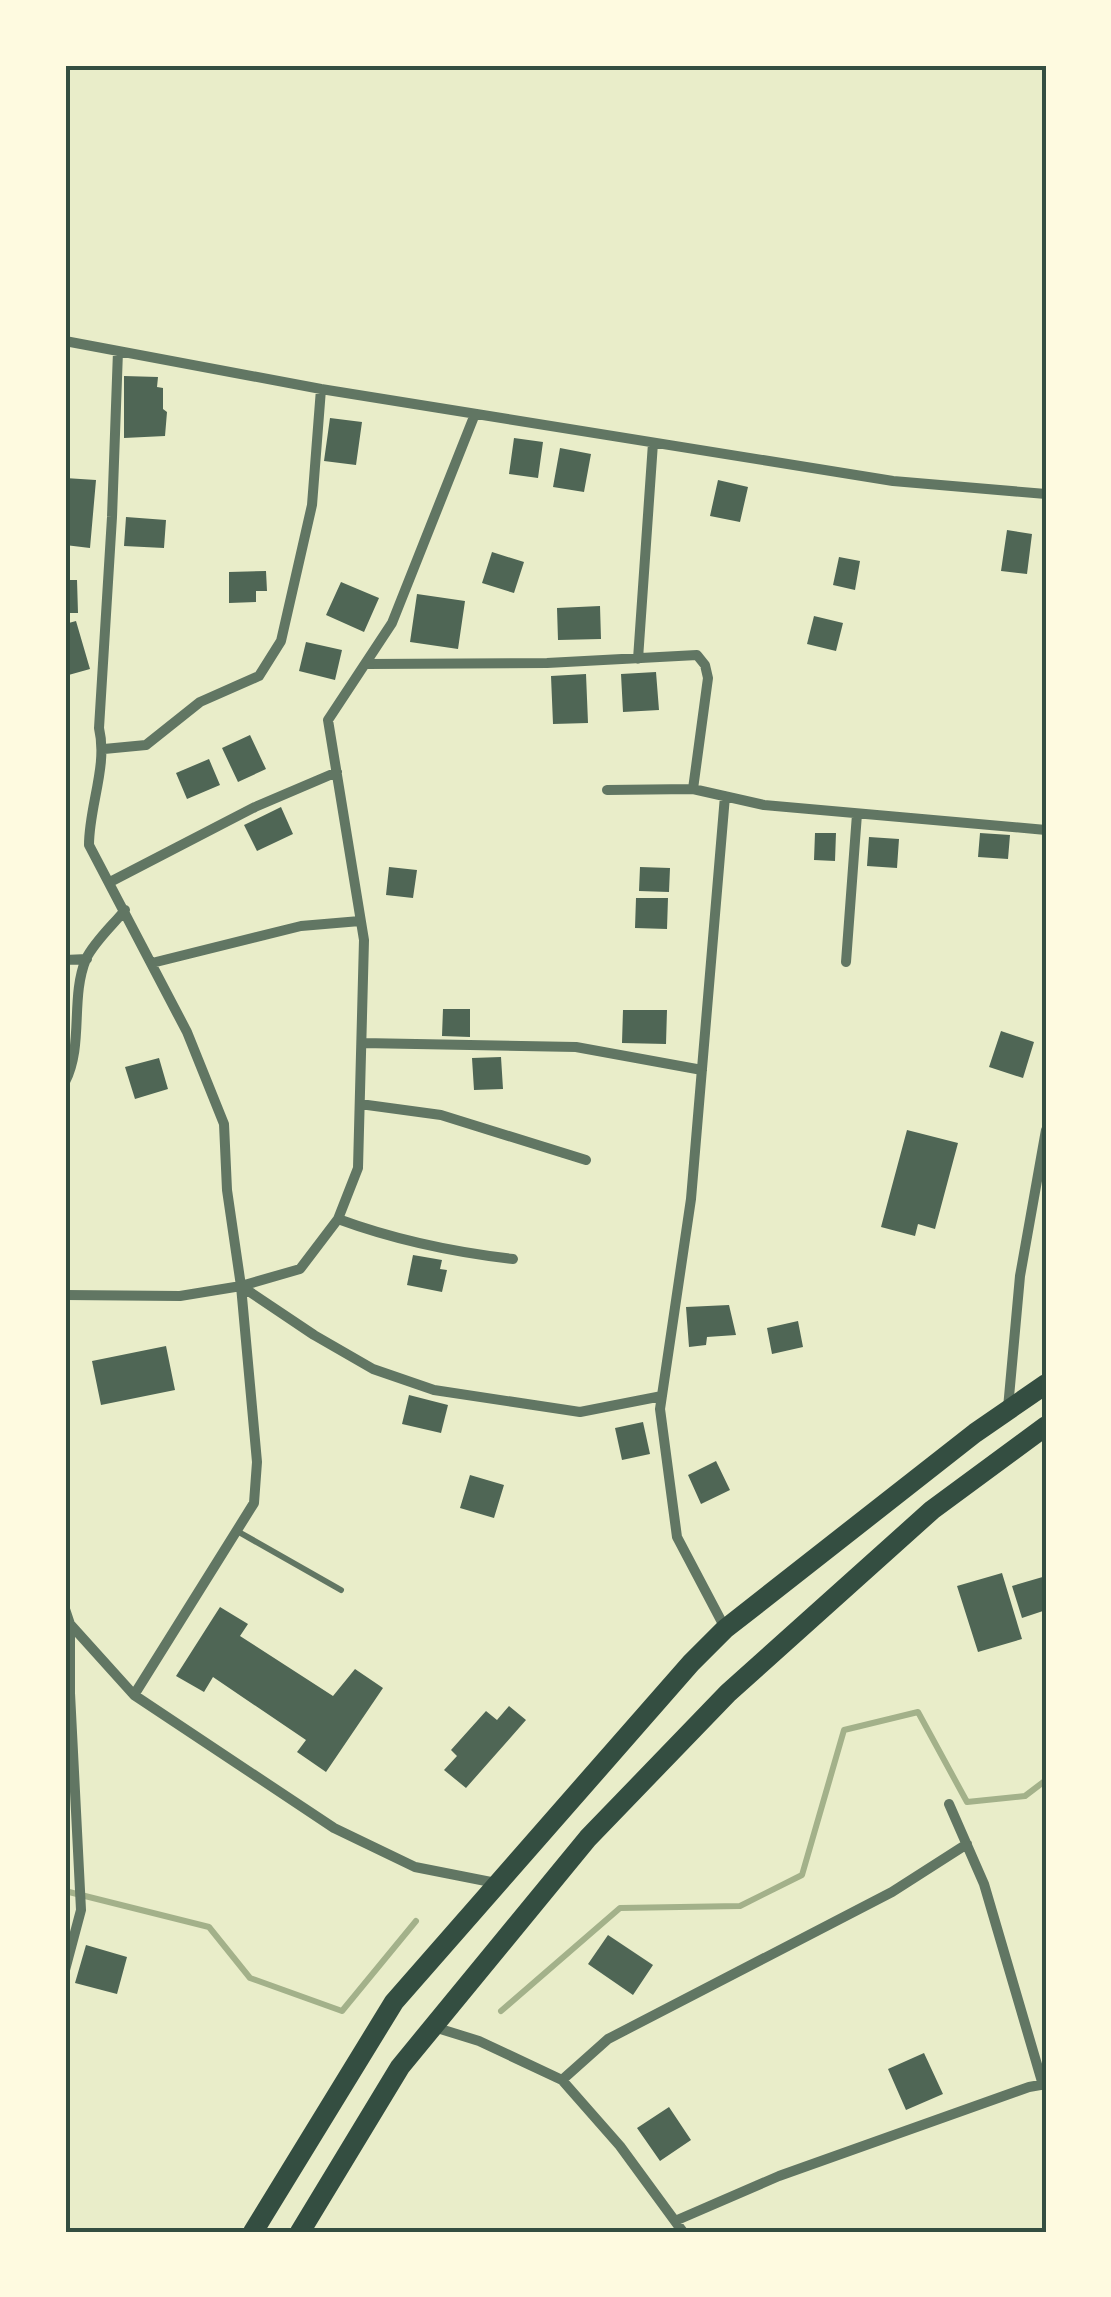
<svg xmlns="http://www.w3.org/2000/svg" width="1111" height="2297" font-family="'Playfair Display',serif">
<style>
.lines{fill:none;stroke-linecap:round;stroke-linejoin:round}
.stream{stroke:#a3b18a;stroke-width:6}
.building{fill:#4f6655}
.service{stroke:#617663;stroke-width:6}
.minor{stroke:#617663;stroke-width:10}
.trunk{stroke:#344e41;stroke-width:20}
.neatline{fill:none;stroke:#344e41;stroke-width:4}
</style>
<rect width="100%" height="100%" fill="#e9edc9"/>
<g class="lines">
<path class="stream" d="M65,1891L209,1927L250,1978L342,2011L416,1921
M501,2011L620,1908L740,1906L802,1875L844,1730L918,1712L967,1802L1025,1796L1046,1780"/>
</g>
<path class="building" d="M124,376L158,377L157,387L163,388V409L167,412L165,436L124,438Z
M330,418L362,422L356,465L324,461Z
M514,438L543,442L538,478L509,474Z
M560,448L591,454L584,492L553,487Z
M65,478L96,480L90,548L65,545Z
M718,480L748,487L740,522L710,516Z
M126,517L166,520L164,548L124,546Z
M1007,530L1032,534L1027,574L1001,571Z
M492,552L524,562L514,593L482,583Z
M839,557L860,561L855,590L833,585Z
M266,571L267,591H256V602L229,603V572Z
M65,580H77L78,613H65Z
M341,582L379,598L364,632L326,615Z
M417,594L465,601L458,649L410,642Z
M600,606L601,639L558,640L557,608Z
M814,616L843,623L836,651L807,644Z
M76,621L90,669L65,676V624Z
M306,642L342,650L335,680L299,671Z
M656,672L659,710L623,712L621,674Z
M586,674L588,723L553,724L551,676Z
M250,735L266,769L238,782L222,748Z
M209,759L220,785L187,799L176,773Z
M281,807L293,834L257,851L244,825Z
M815,833H836L835,861L814,860Z
M980,833L1010,835L1008,859L978,857Z
M869,837L899,839L897,868L867,866Z
M389,867L417,870L413,898L386,895Z
M640,867L670,868L669,892L639,891Z
M636,898H668L667,929L635,928Z
M443,1009H470V1037L442,1036Z
M623,1010H667L666,1044L622,1043Z
M1001,1031L1034,1042L1023,1078L989,1067Z
M501,1057L503,1089L474,1090L472,1058Z
M159,1058L168,1089L135,1099L125,1067Z
M907,1130L958,1143L935,1229L918,1224L915,1236L881,1227Z
M413,1255L442,1260L440,1269L447,1270L442,1292L407,1285Z
M729,1305L736,1335L707,1337L706,1345L689,1347L686,1307Z
M798,1321L803,1347L772,1354L767,1328Z
M166,1346L175,1390L101,1405L92,1361Z
M409,1395L448,1405L441,1433L402,1424Z
M643,1422L650,1454L622,1460L615,1428Z
M716,1461L730,1490L701,1504L688,1475Z
M470,1475L504,1485L494,1518L460,1508Z
M1002,1573L1022,1639L978,1652L957,1586Z
M1046,1576V1610L1022,1618L1012,1586Z
M220,1607L248,1624L240,1636L333,1696L355,1669L383,1688L326,1772L297,1752L306,1740L213,1677L204,1692L176,1676Z
M509,1706L526,1720L466,1788L444,1770L457,1756L451,1750L486,1711L497,1720Z
M608,1935L653,1965L633,1995L588,1964Z
M86,1945L127,1957L117,1994L75,1983Z
M924,2053L943,2094L906,2110L888,2069Z
M669,2107L691,2140L660,2161L637,2128Z"/>
<g class="lines">
<path class="service" d="M237,1531L341,1590"/>
<path class="minor" d="M65,341L321,389L893,481L1046,494
M118,351L112,517L99,728C108,766 89,806 89,845L187,1032L224,1124L227,1190L241,1286L257,1462L254,1503L134,1695
M638,659L653,443
M367,664L547,663L697,655L705,665L708,678L693,789
M104,749L146,745L200,702L259,676L281,641L312,505L321,389
M607,790L693,789L764,805L1046,830
M110,882L255,807L337,772
M65,960L87,959
M846,962L857,814
M152,963L301,926L360,921
M362,1043L576,1047L702,1070
M65,1082C84,1045 70,998 86,959C94,942 113,925 125,910
M360,1104L441,1115L586,1160
M338,1219C395,1240 452,1252 513,1259
M241,1286L314,1335L373,1369L434,1390L580,1412L662,1396
M65,1295L180,1296L241,1286L300,1269L338,1219L358,1168L364,940L328,720L392,623L475,414
M1008,1408L1020,1276L1046,1130
M65,1609L70,1624L134,1695L334,1828L415,1867L496,1883
M725,1628L677,1537L660,1409L691,1199L725,796
M949,1804L984,1884L1043,2085
M65,1970L81,1910L70,1693V1625
M434,2027L479,2041L562,2080L620,2146L683,2232
M562,2080L608,2039L892,1892L967,1844
M675,2221L779,2176L1029,2087L1046,2084"/>
<path class="trunk" d="M253,2232L394,2002L691,1663L725,1629L975,1433L1046,1384
M300,2232L400,2067L588,1838L728,1693L932,1510L1046,1426"/>
</g>
<rect width="1111" height="2297" fill="none" stroke="#fefae0" stroke-width="135"/>
<rect x="68" y="68" width="976" height="2162" class="neatline"/>
</svg>
